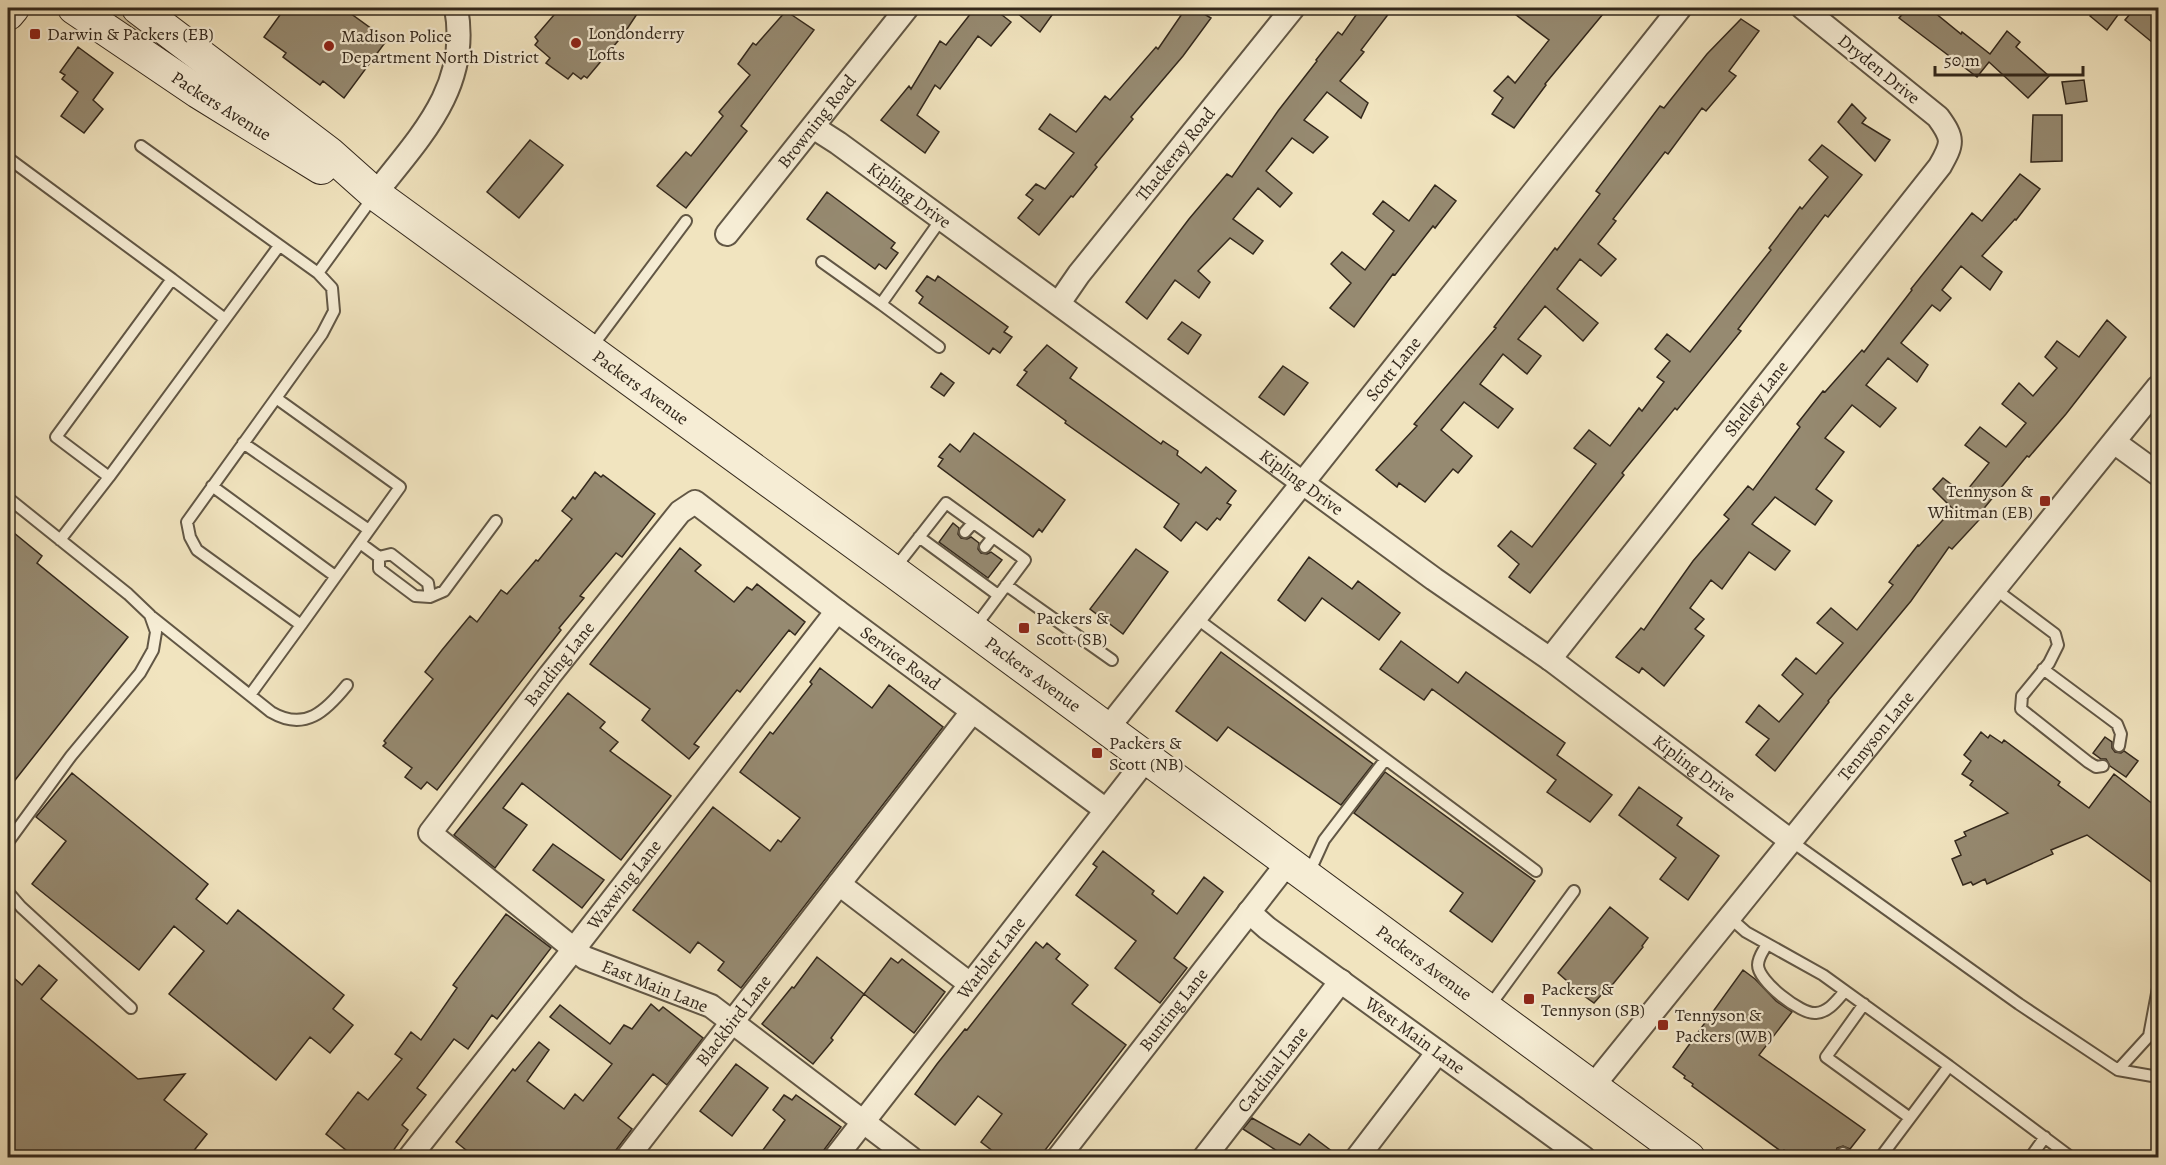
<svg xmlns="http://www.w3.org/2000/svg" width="2166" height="1165" font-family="Alegreya,serif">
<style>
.green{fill:#d1c4a3;stroke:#827660;stroke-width:1.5}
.building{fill:#968a71;stroke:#33281c;stroke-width:1.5}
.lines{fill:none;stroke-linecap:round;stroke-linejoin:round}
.lane-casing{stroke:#625745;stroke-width:14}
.street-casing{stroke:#625745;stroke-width:26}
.secondary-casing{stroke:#33281c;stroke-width:34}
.lane{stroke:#f6edd5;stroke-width:10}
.street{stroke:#f6edd5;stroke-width:22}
.secondary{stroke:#f6edd5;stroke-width:32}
.poi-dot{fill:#8f2418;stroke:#f6edd5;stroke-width:2}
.labels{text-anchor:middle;stroke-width:4.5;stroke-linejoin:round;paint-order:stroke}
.poi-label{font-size:18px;fill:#33281c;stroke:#f6edd5;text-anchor:start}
.street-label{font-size:18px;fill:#33281c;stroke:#f6edd5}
</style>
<rect width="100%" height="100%" fill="#f1e4bf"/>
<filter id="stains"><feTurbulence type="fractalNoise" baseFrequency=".00333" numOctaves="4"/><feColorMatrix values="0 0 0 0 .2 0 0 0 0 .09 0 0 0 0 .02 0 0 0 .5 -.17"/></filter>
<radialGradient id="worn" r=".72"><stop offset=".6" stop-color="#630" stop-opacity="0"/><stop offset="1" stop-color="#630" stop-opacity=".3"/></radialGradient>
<path class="green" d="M98,8H117L170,48L167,53Z"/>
<path class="building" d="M285,8H343L387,40L344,98L323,81L320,85L283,57L286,53L264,37Z
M560,8H641L623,35L587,78L584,76L581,79L573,73L568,79L546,63L550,58L535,45L538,41L535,37Z
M975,8H993L1011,22L991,46L978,36L940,89L935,85L917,115L939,132L925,153L881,120L909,86L911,89L940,41L946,45Z
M1011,8H1057L1040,32Z
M1186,8H1194L1211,18L1183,56L1131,117L1133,119L1095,165L1097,167L1073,197L1071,196L1039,235L1018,218L1033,200L1026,195L1036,184L1045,189L1074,153L1039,129L1050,114L1076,132L1105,96L1110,100L1156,47L1158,49Z
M1361,8H1393L1361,50L1364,52L1340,81L1368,103L1361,118L1327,92L1304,120L1328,137L1313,153L1292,138L1266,171L1292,193L1280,207L1258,188L1233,219L1263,241L1253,254L1230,238L1198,271L1210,282L1199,298L1175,280L1147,319L1126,302L1189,219L1227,174L1232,177L1278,111L1317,61L1316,60L1338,32L1342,35Z
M1507,8H1608L1545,84L1546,85L1514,128L1492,114L1503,98L1494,91L1508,76L1515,83L1549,40Z
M1908,8H1929L1961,34L1962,32L1990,54L2007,31L2020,42L2016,47L2049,76L2028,98L1989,62L1977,77L1899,18Z
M2097,8H2123L2107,30L2090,16Z
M2135,8H2158V47L2125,20Z
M786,11L814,30L741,126L747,131L686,208L657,186L686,152L691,156L723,116L719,112L750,75L738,64L753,43L756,45Z
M1741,19L1759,31L1729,71L1736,76L1706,111L1702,108L1668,154L1665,152L1613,219L1616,221L1598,244L1616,259L1601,276L1580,259L1557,289L1598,323L1583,341L1545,306L1518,339L1541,356L1527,374L1503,354L1480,384L1513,409L1498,428L1464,402L1441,430L1472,456L1458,473L1453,469L1425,502L1399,483L1397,487L1376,470L1417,426L1414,424L1496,328L1494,327L1555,248L1557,250L1600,194L1596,191L1660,106L1664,108L1707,54Z
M78,47L113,73L93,100L103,109L84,133L61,116L78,92L62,79L65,75L60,72Z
M2084,80L2087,101L2066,104L2062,82Z
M1852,104L1866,118L1862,123L1890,140L1875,161L1838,122Z
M2033,115H2062V161L2031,162Z
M530,140L563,165L519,218L487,192Z
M1822,145L1862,175L1828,217L1825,215L1738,329L1741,331L1677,410L1675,408L1622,473L1624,475L1530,593L1509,577L1519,564L1498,546L1511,531L1532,547L1596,464L1574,448L1589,430L1610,446L1639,408L1642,411L1664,382L1657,377L1670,361L1655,349L1667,334L1690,352L1771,250L1769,248L1800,207L1802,209L1828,177L1809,160Z
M2020,174L2040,189L2016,220L2015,219L1982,256L2002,272L1990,290L1961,266L1942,290L1951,298L1940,311L1932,305L1901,343L1928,365L1917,382L1888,358L1866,385L1896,408L1880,427L1852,405L1825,438L1844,452L1816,489L1832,501L1815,525L1775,497L1752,524L1790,551L1775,570L1749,552L1722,589L1711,580L1690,608L1704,619L1695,629L1704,636L1664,686L1642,668L1639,673L1616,657L1641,628L1644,630L1693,561L1729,519L1724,515L1748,486L1753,490L1800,427L1797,424L1823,391L1825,392L1862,350L1864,352L1912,290L1911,289L1972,213L1982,221Z
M1435,185L1456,201L1435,228L1433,226L1395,275L1393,274L1354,327L1330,308L1351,283L1331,264L1342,252L1365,270L1394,231L1373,214L1383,201L1409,221Z
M827,192L895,243L891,248L898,253L886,269L879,264L875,269L807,219Z
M927,276L935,281L938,276L1008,327L1004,332L1012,337L1000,353L993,348L989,354L919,303L923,297L916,291Z
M2107,320L2126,337L2066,414L2029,457L2027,456L1976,518L1979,520L1952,549L1949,547L1911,601L1828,701L1829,702L1775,771L1756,755L1769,739L1746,722L1759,705L1779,722L1803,694L1782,675L1796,658L1816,674L1843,643L1817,623L1831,608L1857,630L1893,585L1889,582L1918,545L1919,546L1953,509L1933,489L1943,478L1964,494L1989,463L1965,445L1980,427L2006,447L2026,423L2002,404L2019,383L2033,396L2057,368L2045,357L2057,341L2079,357Z
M1182,322L1201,335L1188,354L1168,339Z
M1047,345L1077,368L1070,378L1161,444L1163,441L1178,451L1177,455L1201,473L1206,467L1236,491L1227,503L1231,505L1220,520L1217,518L1207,530L1196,522L1181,541L1164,527L1179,504L1065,423L1066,421L1017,385L1027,372L1024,370Z
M1283,366L1308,383L1284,415L1259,397Z
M941,373L954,383L944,396L931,387Z
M974,433L1065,500L1042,532L1039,529L1033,537L938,466L943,459L939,457L950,444L960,452Z
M595,472L601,477L603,475L655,514L622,557L616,553L580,596L584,598L559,628L561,630L437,790L427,782L421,789L405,777L412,768L383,746L386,743L384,741L433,679L425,672L442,650L470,616L477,622L501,590L507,594L536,560L538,561L572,519L562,511L573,497L575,499Z
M953,523L959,528L958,534L961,538L967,539L971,537L979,543L978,549L981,553L987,554L991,552L1002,560L988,578L939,542Z
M8,528L42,556L37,563L128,637L8,789Z
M680,548L701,565L695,571L734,602L747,587L752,590L757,584L805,622L795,635L789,630L740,692L737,690L694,744L699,747L689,759L642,720L650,709L590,664Z
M1136,549L1168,572L1123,634L1090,609Z
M1309,557L1352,589L1358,581L1400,613L1379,640L1322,598L1305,621L1278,600Z
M1401,641L1458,683L1466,672L1565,743L1557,755L1612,795L1590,822L1547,792L1556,780L1432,689L1424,700L1380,669Z
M1221,652L1373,764L1341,805L1228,727L1217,741L1176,711Z
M820,668L872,708L889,685L943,727L741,988L718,970L724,962L698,942L690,953L633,910L713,807L770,851L778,840L781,842L800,818L740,772L770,732L773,734L812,684L810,682Z
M568,693L605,722L600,728L618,742L610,751L671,796L621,860L522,783L503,808L527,825L495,868L454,835Z
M1981,732L1988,738L1990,735L2002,743L2004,740L2060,782L2058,785L2089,808L2114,774L2158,808V887L2087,835L2051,850L2053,854L1987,884L1985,879L1973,885L1971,882L1963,885L1952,859L1961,855L1955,841L1966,836L1964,832L2008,813L1970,785L1973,781L1962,774L1971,761L1964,755Z
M2105,737L2112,742V748L2115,752L2121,753L2124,751L2138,761L2126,777L2110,766L2106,759H2101L2093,753Z
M1385,772L1535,881L1492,942L1450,911L1463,893L1354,813Z
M72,773L208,884L196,899L227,924L238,910L344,995L333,1009L353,1025L330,1053L310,1037L276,1080L169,994L204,951L174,926L139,970L32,884L66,841L36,817Z
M1639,787L1682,818L1677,825L1719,856L1688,900L1660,879L1676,858L1619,815Z
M553,844L604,880L582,908L533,870Z
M1103,851L1154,891L1152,894L1177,914L1204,877L1223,892L1174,958L1187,968L1160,1003L1115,968L1136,941L1076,895L1097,867L1093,864Z
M1610,907L1648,938L1642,946L1643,947L1604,995L1602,994L1594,1003L1566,983L1567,981L1558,973Z
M506,914L551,948L497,1019L492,1015L468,1049L454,1039L417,1088L426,1095L402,1125L408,1130L388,1158H356L326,1134L358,1092L368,1100L402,1059L395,1054L411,1032L421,1040L457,988L453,985Z
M1036,942L1043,948L1047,943L1060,954L1056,959L1088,985L1072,1004L1126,1045L1039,1158H1002L981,1142L1002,1114L978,1096L955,1125L915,1094L937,1064L965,1029L967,1030Z
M817,957L864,994L891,958L898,963L902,959L945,992L914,1033L864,994L831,1038L833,1040L813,1064L762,1024L792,987L794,988Z
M39,965L57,980L41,999L138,1079L185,1074L164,1100L207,1134L188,1158H8V973L22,985Z
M1743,970L1755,979L1776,1001L1792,1012L1759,1055L1865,1130L1850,1149L1843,1146L1837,1148L1836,1153L1837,1158H1794L1784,1150L1782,1152L1692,1086L1693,1084L1684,1078L1685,1076L1673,1067Z
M651,1004L659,1011L663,1007L703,1038L667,1085L653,1074L618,1118L632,1129L610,1158H476L456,1142L513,1069L515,1071L539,1042L549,1050L527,1081L564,1109L575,1094L583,1101L612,1064L550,1017L560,1005L610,1044L624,1025L632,1029Z
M736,1064L768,1088L732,1136L700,1111Z
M784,1095L792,1100L796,1095L841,1127L818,1158H757L785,1120L773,1110Z
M1252,1118L1300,1145L1309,1134L1341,1158H1288L1243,1129Z"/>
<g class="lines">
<g class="lane-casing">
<path id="lane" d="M141,146L318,273L373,197
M8,158L172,279
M822,262L881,304L942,218
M881,304L939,347
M225,319L172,279L56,437L109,477L279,246
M591,348L686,221
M276,398L400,487L301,625
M243,443L369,530
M212,486L335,576
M8,498L128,594L150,615L156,632L153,650L140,673L71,756L8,842
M965,532L973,523
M919,537L998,595
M60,540L109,477
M360,543L379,557L391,554L428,583L430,597
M985,547L993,537
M379,557V569L415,596L430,597L444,591L496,521
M895,568L946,503L1025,560L975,627
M1006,585L1112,660
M1995,589L2055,634L2058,645L2049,663L2022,696L2021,709L2088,762L2096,767L2103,766
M152,617L271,712C305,732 326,711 347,685
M1196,618L1536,871
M2043,669L2117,724L2121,734L2119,746
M250,695L301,625L197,550L190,537L187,522L322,334L334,311L332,288L318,273
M1791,841L2019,1004L2118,1070L2149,1036L2158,988
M1309,873L1324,840L1385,760
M8,892L21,907L131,1008
M1729,917L1746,932L1823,975L1949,1066L1880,1158
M1767,944C1764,950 1758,957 1758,965C1758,981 1801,1015 1816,1013C1829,1012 1837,1000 1845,991
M1864,1004L1826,1057L1910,1118
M1489,1007L1574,891
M1949,1066L2072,1158
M2118,1070L2158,1077
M1843,1153L1850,1158
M2030,1158L2045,1137"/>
</g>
<g class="street-casing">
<g id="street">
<path id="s1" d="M813,127L838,143L1434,579L1550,659L1791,841"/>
<path d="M375,194C420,137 471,86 456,8"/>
<path id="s2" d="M727,234L907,8"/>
<path id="s3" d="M1059,303L1079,274L1293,8"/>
<path d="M2114,442L2158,474"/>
<path id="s4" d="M1550,659L1940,166C1953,143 1954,139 1938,117L1803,8"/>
<path id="s5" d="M1107,729L1680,8"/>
<path d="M839,884L970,984"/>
<path id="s6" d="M1249,912L1267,928L1584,1158"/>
<path id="s7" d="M1593,1086L2158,387"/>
<path id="s8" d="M409,1158L574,949L837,611"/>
<path id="s9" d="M627,1158L972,712"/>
<path id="s10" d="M835,1158L1147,758"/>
<path id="s11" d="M911,1158L711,1006L585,958L430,833L550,675L680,512L695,502L837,611L1106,810"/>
<path id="s12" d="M1058,1158L1289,861"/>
<path id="s13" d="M1204,1158L1341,981"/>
<path d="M1357,1158L1438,1052"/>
</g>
</g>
<g class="secondary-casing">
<g id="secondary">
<path id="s14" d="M74,8L198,92L321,168"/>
<path id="s15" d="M138,8L329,153L375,194L893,571L1689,1158"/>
<path d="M8,14L13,8"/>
</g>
</g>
<use href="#lane" class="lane"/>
<use href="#street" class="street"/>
<use href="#secondary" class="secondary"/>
</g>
<g class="poi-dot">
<rect x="29" y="28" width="12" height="12" rx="3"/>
<circle cx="576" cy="43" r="6"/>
<circle cx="329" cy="46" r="6"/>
<rect x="2039" y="495" width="12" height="12" rx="3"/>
<rect x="1018" y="622" width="12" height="12" rx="3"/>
<rect x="1091" y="747" width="12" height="12" rx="3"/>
<rect x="1523" y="993" width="12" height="12" rx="3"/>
<rect x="1657" y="1019" width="12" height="12" rx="3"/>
</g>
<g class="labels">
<g class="poi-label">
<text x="588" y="39">Londonderry<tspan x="588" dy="21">Lofts</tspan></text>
<text x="47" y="40">Darwin &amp; Packers (EB)</text>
<text x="341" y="42">Madison Police<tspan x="341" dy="21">Department North District</tspan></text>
<text x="2033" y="497" text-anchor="end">Tennyson &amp;<tspan x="2033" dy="21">Whitman (EB)</tspan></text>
<text x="1036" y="624">Packers &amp;<tspan x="1036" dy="21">Scott (SB)</tspan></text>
<text x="1109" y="749">Packers &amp;<tspan x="1109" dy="21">Scott (NB)</tspan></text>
<text x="1541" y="995">Packers &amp;<tspan x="1541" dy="21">Tennyson (SB)</tspan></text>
<text x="1675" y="1021">Tennyson &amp;<tspan x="1675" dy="21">Packers (WB)</tspan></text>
</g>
<g class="street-label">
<text transform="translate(1879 69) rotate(39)" y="6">Dryden Drive</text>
<text dy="6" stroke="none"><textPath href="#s14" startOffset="177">Packers Avenue</textPath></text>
<text dy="6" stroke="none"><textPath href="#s2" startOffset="144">Browning Road</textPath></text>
<text dy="6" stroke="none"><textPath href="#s3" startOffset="189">Thackeray Road</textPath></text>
<text dy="6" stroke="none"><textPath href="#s1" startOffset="118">Kipling Drive</textPath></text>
<text dy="6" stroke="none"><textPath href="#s5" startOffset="460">Scott Lane</textPath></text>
<text dy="6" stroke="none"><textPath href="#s15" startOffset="630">Packers Avenue</textPath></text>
<text dy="6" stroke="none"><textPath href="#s4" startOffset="332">Shelley Lane</textPath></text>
<text dy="6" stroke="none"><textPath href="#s1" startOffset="604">Kipling Drive</textPath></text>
<text dy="6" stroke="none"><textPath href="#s11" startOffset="1268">Service Road</textPath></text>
<text dy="6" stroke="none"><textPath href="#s11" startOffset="798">Banding Lane</textPath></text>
<text dy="6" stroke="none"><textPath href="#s15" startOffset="1116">Packers Avenue</textPath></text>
<text dy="6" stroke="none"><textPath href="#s7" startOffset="450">Tennyson Lane</textPath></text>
<text dy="6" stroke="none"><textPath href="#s1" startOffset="1090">Kipling Drive</textPath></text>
<text dy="6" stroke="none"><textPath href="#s8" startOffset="348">Waxwing Lane</textPath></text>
<text dy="6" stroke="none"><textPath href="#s10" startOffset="254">Warbler Lane</textPath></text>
<text dy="6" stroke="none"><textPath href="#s15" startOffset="1602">Packers Avenue</textPath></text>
<text transform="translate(655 986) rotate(22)" y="6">East Main Lane</text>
<text dy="6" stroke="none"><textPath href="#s12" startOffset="188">Bunting Lane</textPath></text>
<text dy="6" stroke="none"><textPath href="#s9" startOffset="174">Blackbird Lane</textPath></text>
<text dy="6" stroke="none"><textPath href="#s6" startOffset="207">West Main Lane</textPath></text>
<text dy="6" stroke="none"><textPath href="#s13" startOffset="112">Cardinal Lane</textPath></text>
</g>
</g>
<rect width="2166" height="1165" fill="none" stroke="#f1e4bf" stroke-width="30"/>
<rect x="9" y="9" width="2148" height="1147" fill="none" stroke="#33281c" stroke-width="3"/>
<rect x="15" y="15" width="2136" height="1135" fill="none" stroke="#33281c" stroke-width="1.5"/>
<path d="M1935 66v9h148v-9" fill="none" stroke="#33281c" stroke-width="3"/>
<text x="1944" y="66" font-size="18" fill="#33281c" stroke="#f6edd5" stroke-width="4.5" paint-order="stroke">50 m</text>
<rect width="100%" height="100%" filter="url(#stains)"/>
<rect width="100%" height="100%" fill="url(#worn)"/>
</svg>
